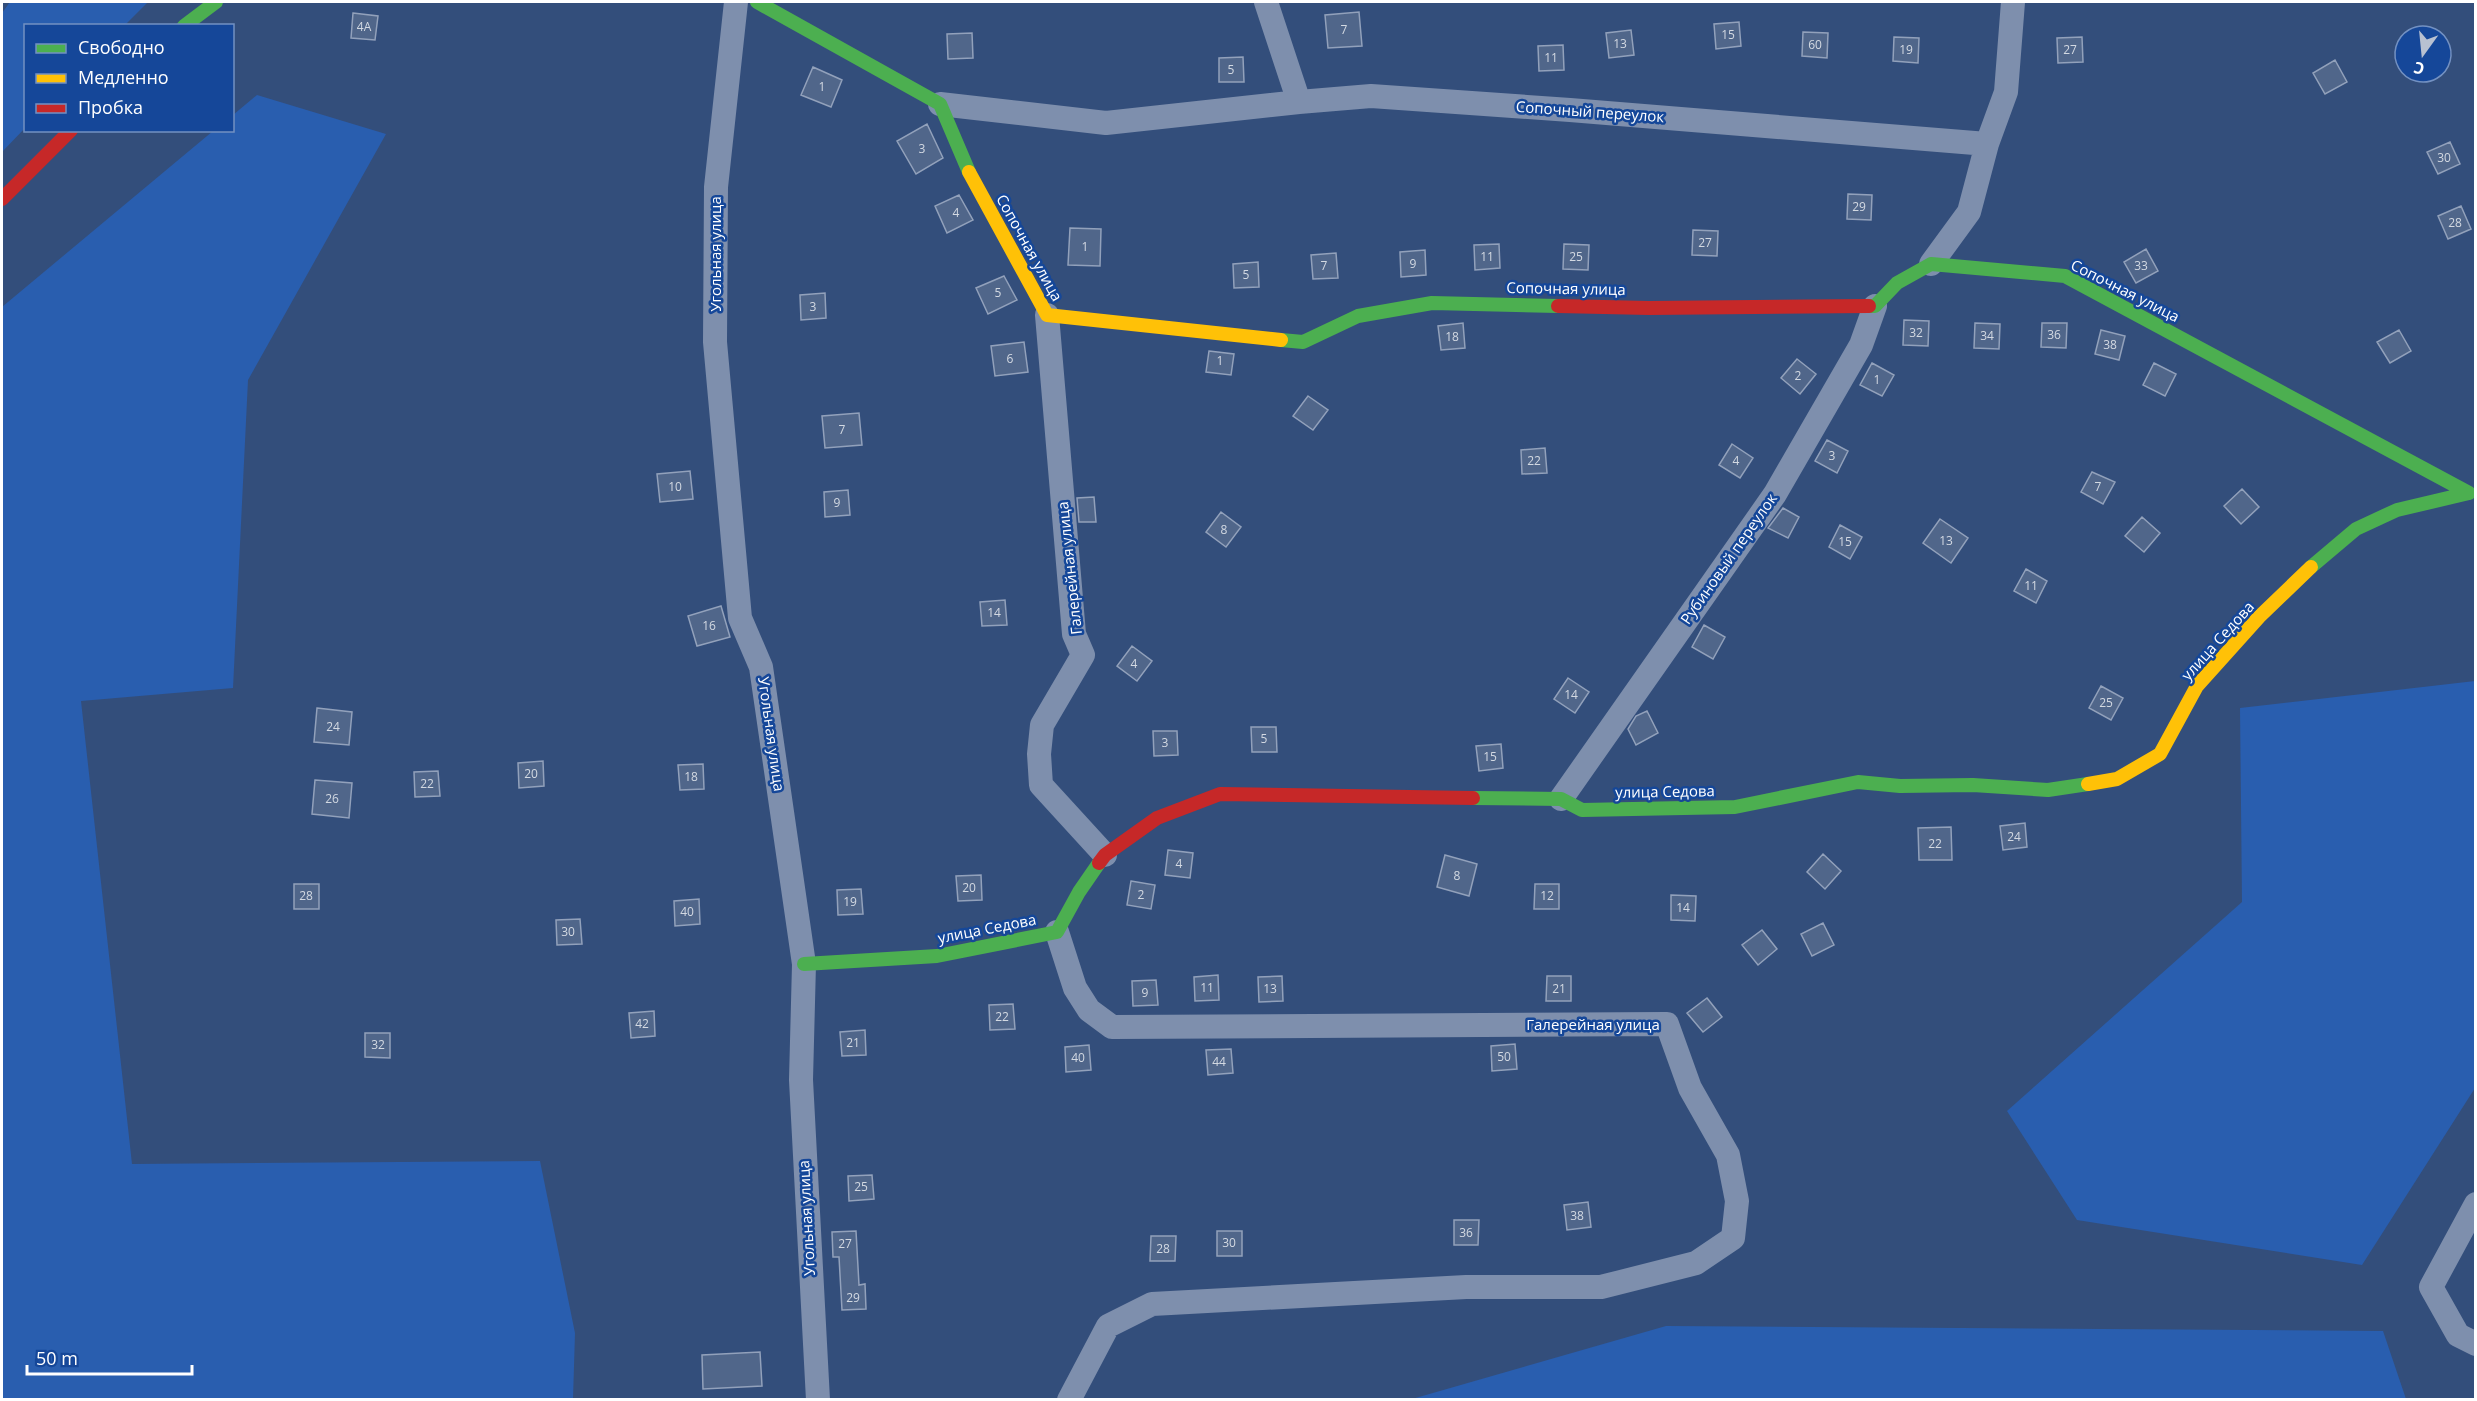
<svg xmlns="http://www.w3.org/2000/svg" width="2477" height="1401" font-family="'Open Sans',sans-serif">
<style>
.green{fill:#295eaf}
.building{fill:#50668a;stroke:#92a1bb;stroke-width:1.5}
.lines{fill:none;stroke-linecap:round;stroke-linejoin:round}
.street{stroke:#7e8fad;stroke-width:24}
.fast{stroke:#4caf50;stroke-width:14}
.slow{stroke:#ffc107;stroke-width:14}
.jam{stroke:#c62828;stroke-width:14}
.labels{text-anchor:middle;stroke-width:5;stroke-linejoin:round;paint-order:stroke}
.number-label{font-size:12px;fill:#d3d9e2}
.street-label{font-size:15px;fill:#fff;stroke:#154799}
</style>
<rect width="100%" height="100%" fill="#334e7b"/>
<path class="green" d="M10,2H148L125,25L26,26L25,128L2,152V13Z
M257,95L386,134L248,380L233,688L81,701L132,1164L540,1161L575,1333L573,1399H2V307L213,131L232,130L233,115Z
M2475,681V1088L2362,1265L2077,1220L2007,1111L2242,902L2240,708Z
M1666,1326L2383,1331L2406,1399H1412Z"/>
<path class="building" d="M1359,12L1362,46L1328,48L1325,15Z
M353,13L378,16L375,40L351,38Z
M1739,22L1741,46L1716,49L1714,24Z
M1631,30L1634,55L1609,58L1606,33Z
M1803,32L1828,33L1827,58L1802,56Z
M972,33L973,58L948,59L947,34Z
M1894,37L1919,38L1918,63L1893,61Z
M2082,37L2083,62L2058,63L2057,38Z
M1563,45L1564,70L1539,71L1538,46Z
M1243,57L1244,82H1219V58Z
M2335,60L2347,82L2325,94L2313,73Z
M813,67L842,80L831,107L801,95Z
M927,124L943,158L916,174L897,141Z
M2450,142L2460,164L2438,174L2427,152Z
M1848,194L1872,195L1871,220L1847,219Z
M959,195L973,220L947,233L935,206Z
M2461,206L2471,229L2448,239L2438,216Z
M1070,228L1101,229L1100,266L1068,265Z
M1693,230L1718,231L1717,256L1692,255Z
M1499,244L1500,268L1475,270L1474,245Z
M1564,244L1589,245L1588,270L1563,269Z
M2146,249L2158,271L2136,283L2124,262Z
M1425,250L1426,275L1401,277L1400,252Z
M1336,253L1338,278L1313,279L1311,255Z
M1258,262L1259,287L1234,288L1233,264Z
M1004,276L1017,300L988,314L976,288Z
M825,293L826,318L801,320L800,295Z
M1904,320L1929,321L1928,346L1903,345Z
M1463,323L1465,348L1441,350L1438,326Z
M1975,323L2000,324L1999,349L1974,348Z
M2042,323H2067L2066,348L2041,347Z
M2101,330L2125,336L2119,360L2095,354Z
M2399,330L2411,351L2390,363L2377,342Z
M1024,342L1028,372L995,376L991,346Z
M1209,351L1234,354L1231,375L1206,372Z
M1797,359L1816,374L1800,394L1781,378Z
M1872,363L1894,375L1882,396L1860,385Z
M2154,363L2176,374L2165,396L2143,385Z
M1308,396L1328,410L1313,430L1293,416Z
M859,413L862,445L825,448L822,416Z
M1827,440L1848,451L1837,473L1815,461Z
M1732,444L1753,458L1740,478L1719,465Z
M1545,448L1547,473L1522,474L1521,450Z
M690,471L693,499L660,502L657,474Z
M2092,472L2115,482L2103,504L2081,492Z
M2242,489L2259,507L2241,524L2224,506Z
M848,490L850,515L825,517L824,492Z
M1094,497L1096,522H1079L1077,498Z
M1783,508L1799,517L1788,538L1768,528Z
M1221,512L1241,527L1226,547L1206,532Z
M2142,517L2160,533L2144,552L2125,536Z
M1940,519L1968,538L1951,563L1923,543Z
M1840,525L1862,537L1850,559L1829,547Z
M2026,569L2047,581L2036,603L2014,591Z
M1005,600L1007,625L982,626L980,602Z
M721,606L730,637L697,646L688,616Z
M1704,625L1725,637L1713,659L1692,647Z
M1132,646L1152,661L1137,681L1117,666Z
M1568,678L1589,692L1575,713L1554,699Z
M2101,686L2123,698L2111,720L2089,708Z
M317,708L352,712L349,745L314,742Z
M1647,711L1658,733L1636,745L1628,729L1636,716Z
M1251,727H1276L1277,752H1252Z
M1153,731H1177L1178,755L1154,756Z
M1501,744L1503,768L1479,771L1476,746Z
M543,761L544,786L519,788L518,763Z
M703,764L704,789L680,790L678,765Z
M438,771L440,796L415,797L414,772Z
M315,780L352,783L349,818L312,814Z
M2025,823L2027,847L2003,850L2000,826Z
M1951,827L1952,860H1919L1918,828Z
M1168,850L1193,853L1190,878L1165,875Z
M1823,854L1841,871L1825,889L1807,872Z
M1445,855L1477,864L1469,896L1437,887Z
M981,875L982,900L958,901L956,876Z
M1131,881L1155,885L1151,909L1127,905Z
M294,884H319V909H294Z
M1535,884H1559V909H1534Z
M861,889L863,914L838,915L837,890Z
M1671,895L1696,896L1695,921L1671,920Z
M699,899L700,924L675,926L674,901Z
M580,919L582,944L557,945L556,920Z
M1823,923L1834,945L1812,956L1801,934Z
M1762,930L1777,949L1758,965L1742,945Z
M1218,975L1219,1000L1195,1001L1194,977Z
M1282,976L1283,1001L1259,1002L1258,977Z
M1547,976H1571V1001H1546Z
M1156,980L1158,1005L1133,1006L1132,981Z
M1707,998L1722,1017L1703,1032L1687,1013Z
M1013,1004L1015,1029L990,1030L989,1005Z
M654,1011L655,1036L631,1038L629,1013Z
M865,1030L866,1055L842,1056L840,1032Z
M365,1033H390V1058L365,1057Z
M1515,1044L1517,1069L1492,1071L1491,1046Z
M1089,1045L1091,1070L1066,1072L1065,1047Z
M1231,1049L1233,1073L1208,1075L1206,1050Z
M872,1175L874,1199L849,1201L848,1176Z
M1588,1202L1591,1227L1567,1230L1564,1205Z
M1454,1220H1479L1478,1245H1454Z
M856,1231L859,1285L865,1284L866,1309L842,1310L839,1257H833L832,1232Z
M1217,1231H1242V1256H1217Z
M1151,1236H1176L1175,1261H1150Z
M760,1352L762,1386L703,1389L702,1355Z"/>
<g class="lines">
<path class="street" d="M736,2L716,187L715,342L740,618L761,667L804,964L801,1080L818,1400
M1266,2L1299,102L1371,96L1570,110L1987,144
M940,104L1106,123L1299,102
M1931,264L1969,212L1987,144L2006,92L2013,2
M1047,315L1074,634L1083,655L1042,725L1039,754L1041,785L1105,855
M1561,799L1775,494L1861,345L1875,306
M1057,932L1075,988L1089,1010L1112,1027L1667,1024L1690,1088L1728,1155L1737,1201L1733,1238L1696,1263L1601,1287H1466L1152,1304L1108,1326L1069,1400
M2476,1204L2431,1287L2458,1335L2476,1344"/>
<path class="fast" d="M757,2L940,104L969,172
M184,26L216,2
M1869,306H1875L1897,283L1931,264L2065,276L2469,493
M1281,340L1303,342L1358,316L1432,303L1558,306
M2311,567L2356,529L2397,510L2469,493
M1473,798L1561,799L1582,810L1735,807L1858,782L1900,786L1973,785L2048,790L2088,784
M804,964L937,956L1057,932L1079,892L1099,863"/>
<path class="slow" d="M969,172L1047,315L1281,340
M2088,784L2117,779L2160,754L2197,686L2259,617L2311,567"/>
<path class="jam" d="M2,199L71,130
M1558,306L1649,308L1869,306
M1099,863L1105,855L1157,818L1220,794L1473,798"/>
</g>
<g class="labels">
<g class="number-label">
<text x="364" y="31">4А</text>
<text x="1344" y="34">7</text>
<text x="1728" y="39">15</text>
<text x="1620" y="48">13</text>
<text x="1815" y="49">60</text>
<text x="1906" y="54">19</text>
<text x="2070" y="54">27</text>
<text x="1551" y="62">11</text>
<text x="1231" y="74">5</text>
<text x="822" y="91">1</text>
<text x="922" y="153">3</text>
<text x="2444" y="162">30</text>
<text x="1859" y="211">29</text>
<text x="956" y="217">4</text>
<text x="2455" y="227">28</text>
<text x="1705" y="247">27</text>
<text x="1085" y="251">1</text>
<text x="1487" y="261">11</text>
<text x="1576" y="261">25</text>
<text x="1413" y="268">9</text>
<text x="1324" y="270">7</text>
<text x="2141" y="270">33</text>
<text x="1246" y="279">5</text>
<text x="998" y="297">5</text>
<text x="813" y="311">3</text>
<text x="1916" y="337">32</text>
<text x="2054" y="339">36</text>
<text x="1987" y="340">34</text>
<text x="1452" y="341">18</text>
<text x="2110" y="349">38</text>
<text x="1010" y="363">6</text>
<text x="1220" y="365">1</text>
<text x="1798" y="380">2</text>
<text x="1877" y="384">1</text>
<text x="842" y="434">7</text>
<text x="1832" y="460">3</text>
<text x="1534" y="465">22</text>
<text x="1736" y="465">4</text>
<text x="675" y="491">10</text>
<text x="2098" y="491">7</text>
<text x="837" y="507">9</text>
<text x="1224" y="534">8</text>
<text x="1946" y="545">13</text>
<text x="1845" y="546">15</text>
<text x="2031" y="590">11</text>
<text x="994" y="617">14</text>
<text x="709" y="630">16</text>
<text x="1134" y="668">4</text>
<text x="1571" y="699">14</text>
<text x="2106" y="707">25</text>
<text x="333" y="731">24</text>
<text x="1264" y="743">5</text>
<text x="1165" y="747">3</text>
<text x="1490" y="761">15</text>
<text x="531" y="778">20</text>
<text x="691" y="781">18</text>
<text x="427" y="788">22</text>
<text x="332" y="803">26</text>
<text x="2014" y="841">24</text>
<text x="1935" y="848">22</text>
<text x="1179" y="868">4</text>
<text x="1457" y="880">8</text>
<text x="969" y="892">20</text>
<text x="1141" y="899">2</text>
<text x="306" y="900">28</text>
<text x="1547" y="900">12</text>
<text x="850" y="906">19</text>
<text x="1683" y="912">14</text>
<text x="687" y="916">40</text>
<text x="568" y="936">30</text>
<text x="1207" y="992">11</text>
<text x="1270" y="993">13</text>
<text x="1559" y="993">21</text>
<text x="1145" y="997">9</text>
<text x="1002" y="1021">22</text>
<text x="642" y="1028">42</text>
<text x="853" y="1047">21</text>
<text x="378" y="1049">32</text>
<text x="1504" y="1061">50</text>
<text x="1078" y="1062">40</text>
<text x="1219" y="1066">44</text>
<text x="861" y="1191">25</text>
<text x="1577" y="1220">38</text>
<text x="1466" y="1237">36</text>
<text x="1229" y="1247">30</text>
<text x="845" y="1248">27</text>
<text x="1163" y="1253">28</text>
<text x="853" y="1302">29</text>
</g>
<g class="street-label">
<text transform="translate(1590 112) rotate(4)" y="5">Сопочный переулок</text>
<text transform="translate(1029 248) rotate(61)" y="5">Сопочная улица</text>
<text transform="translate(716 254) rotate(-90)" y="5">Угольная улица</text>
<text transform="translate(1566 289) rotate(1)" y="5">Сопочная улица</text>
<text transform="translate(2125 291) rotate(27)" y="5">Сопочная улица</text>
<text transform="translate(1729 559) rotate(-55)" y="5">Рубиновый переулок</text>
<text transform="translate(1070 568) rotate(-96)" y="5">Галерейная улица</text>
<text transform="translate(2218 641) rotate(-48)" y="5">улица Седова</text>
<text transform="translate(771 734) rotate(82)" y="5">Угольная улица</text>
<text transform="translate(1665 792) rotate(-1)" y="5">улица Седова</text>
<text transform="translate(987 929) rotate(-11)" y="5">улица Седова</text>
<text x="1593" y="1030">Галерейная улица</text>
<text transform="translate(807 1218) rotate(-93)" y="5">Угольная улица</text>
</g>
</g>
<rect width="2477" height="1401" fill="none" stroke="#ffffff" stroke-width="6"/>
<rect x="24" y="24" width="210" height="108" fill="#154799" stroke="#7391c2" stroke-width="1.5"/>
<rect x="36" y="44" width="30" height="9" fill="#4caf50" stroke="#7391c2" stroke-width="1.5"/>
<text x="78" y="54" font-size="18" fill="#ffffff">Свободно</text>
<rect x="36" y="74" width="30" height="9" fill="#ffc107" stroke="#7391c2" stroke-width="1.5"/>
<text x="78" y="84" font-size="18" fill="#ffffff">Медленно</text>
<rect x="36" y="104" width="30" height="9" fill="#c62828" stroke="#7391c2" stroke-width="1.5"/>
<text x="78" y="114" font-size="18" fill="#ffffff">Пробка</text>
<g transform="translate(2423 54) rotate(195)"><circle r="28" fill="#154799" stroke="#7391c2" stroke-width="1.5"/>
<path d="M0-4.5L10 22L0 15L-10 22Z" fill="#b8c1d1"/>
<text y="-9" font-size="16" font-weight="bold" text-anchor="middle" fill="#ffffff">С</text>
</g>
<path d="M27 1365v9h165v-9" fill="none" stroke="#ffffff" stroke-width="3"/>
<text x="36" y="1365" font-size="18" fill="#ffffff" stroke="#154799" stroke-width="4.5" paint-order="stroke">50 m</text>
</svg>
